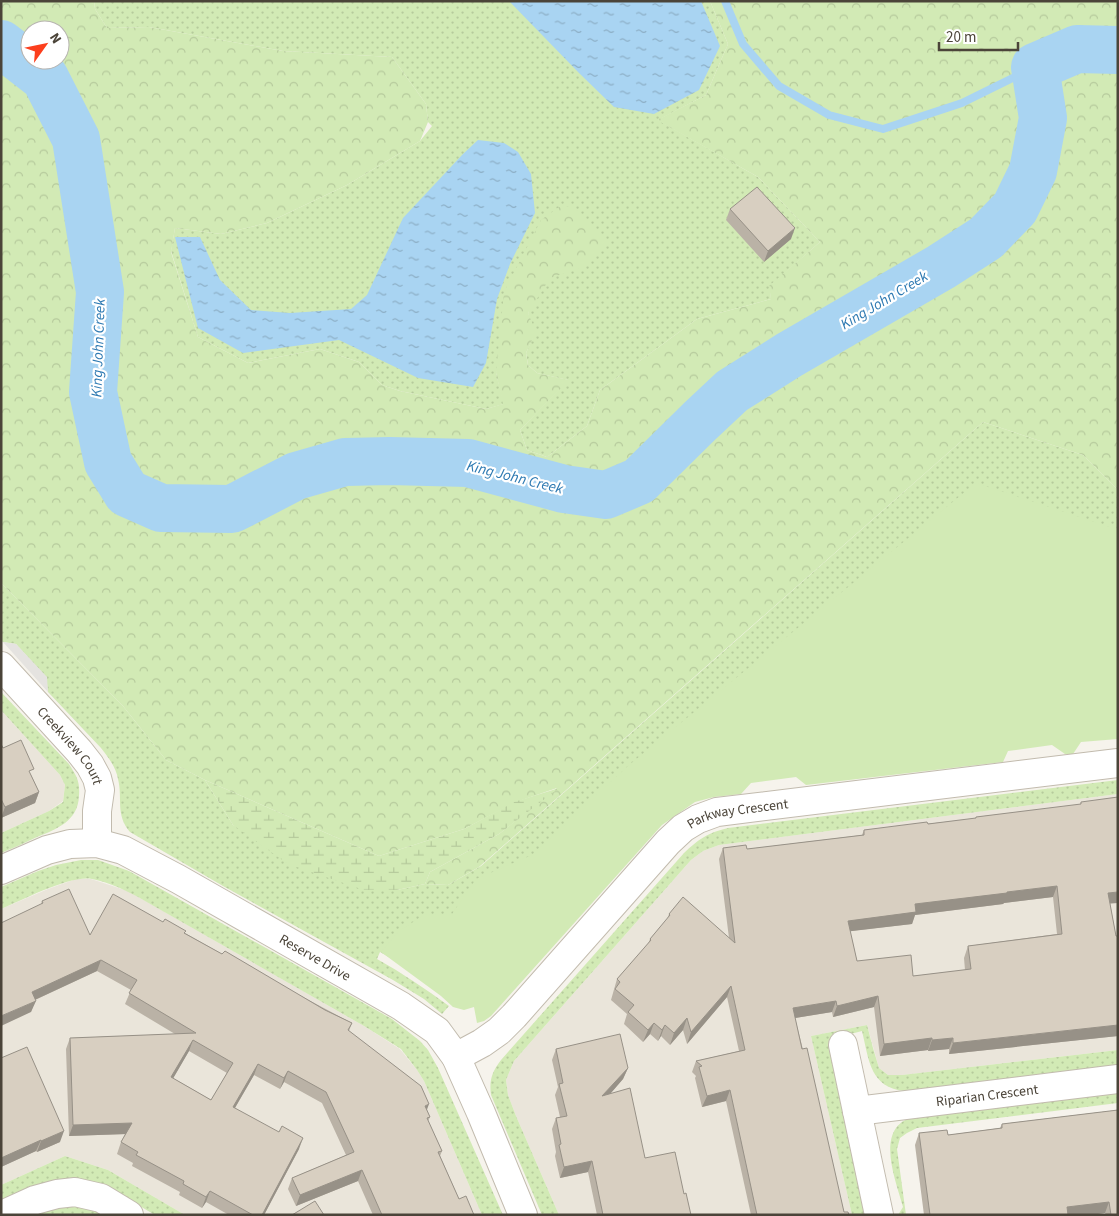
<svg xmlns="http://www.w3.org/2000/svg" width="1119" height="1216" font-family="'Source Sans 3',sans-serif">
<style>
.residential{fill:#eae5da}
.grass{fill:url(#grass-dots)}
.forest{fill:url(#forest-crowns);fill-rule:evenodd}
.wetland{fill:url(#wetland-marsh)}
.park{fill:#d2eab5}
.parking{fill:#e5e3e0}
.water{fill:url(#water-ripples)}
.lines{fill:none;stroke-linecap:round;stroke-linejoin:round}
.stream{stroke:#a9d4f2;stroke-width:8}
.river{stroke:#a9d4f2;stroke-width:48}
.minor-casing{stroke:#c2bbae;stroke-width:30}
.minor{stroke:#fff;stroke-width:28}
.wall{fill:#bab2a6;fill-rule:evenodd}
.shaded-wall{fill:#979187}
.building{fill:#d8cfc1;stroke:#979187;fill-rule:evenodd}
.labels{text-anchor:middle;stroke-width:4.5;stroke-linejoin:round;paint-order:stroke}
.street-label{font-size:14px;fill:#4b4439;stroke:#fff}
.water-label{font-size:15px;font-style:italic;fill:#2e7ab2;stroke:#fff}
</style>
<defs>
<pattern id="grass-dots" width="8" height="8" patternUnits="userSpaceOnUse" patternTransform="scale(1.25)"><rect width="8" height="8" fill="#d2eab5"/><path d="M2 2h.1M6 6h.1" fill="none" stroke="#b6ca9c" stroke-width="1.8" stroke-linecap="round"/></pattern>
<pattern id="forest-crowns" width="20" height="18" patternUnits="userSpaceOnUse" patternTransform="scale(1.25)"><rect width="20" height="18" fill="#d2eab5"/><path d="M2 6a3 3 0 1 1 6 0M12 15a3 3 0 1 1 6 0" fill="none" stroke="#b6ca9c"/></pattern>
<pattern id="wetland-marsh" width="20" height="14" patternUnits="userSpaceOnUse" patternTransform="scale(1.25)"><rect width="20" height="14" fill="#d2eab5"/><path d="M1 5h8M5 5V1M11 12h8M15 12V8" fill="none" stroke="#b6ca9c"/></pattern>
<pattern id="water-ripples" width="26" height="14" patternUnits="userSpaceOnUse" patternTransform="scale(1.25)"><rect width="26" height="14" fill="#a9d4f2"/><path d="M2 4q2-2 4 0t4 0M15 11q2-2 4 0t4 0" fill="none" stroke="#8caec5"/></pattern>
</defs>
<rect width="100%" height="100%" fill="#f6f3ec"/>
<path class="residential" d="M1,710L60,775L65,785L63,801L49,811L1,833Z
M1118,794V1050L902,1075H888L879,1068L867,1025L811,1036L852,1215H559L516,1116L508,1095L506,1080L514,1061L691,860L703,851L719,845Z
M76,879H91L128,891L364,1026L400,1049L417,1070L424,1081L482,1215H185L108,1170L65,1156L1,1185V909L48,889Z"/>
<path class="grass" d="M94,1H710L728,44L706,95L658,120L758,177L820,242L770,286L771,299L697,319L600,390L587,426L547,457L527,450L520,430L568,380L537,373L528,365L526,353L533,337L528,313L573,206L496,373L504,404L486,409L400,391L382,385L359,362L320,349L248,363L198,337L171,251L175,228L221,234L267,223L347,185L420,141L432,126L428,122L426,104L392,57L283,51L149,27L107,28L95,9Z
M983,422L1083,455L1118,490V575L1091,555L406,967L380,952L377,959C402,973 426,989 449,1006L442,1014L424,999L393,980L223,886L130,832C115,814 123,799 118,779C116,767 108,757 101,748L48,692L46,677L16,644L3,642L1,640V583L123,706L166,760L205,780L233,825L397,890L425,884L448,885L481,866Z
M1,692L69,764C77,777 80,781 79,796C78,821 57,829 37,837C25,843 13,848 1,853V833L49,811L63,802L65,785L60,775L1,710Z
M1118,780V794L719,845L703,851L691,860L514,1061L506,1080L508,1095L516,1116L559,1215H542L491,1095C489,1080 492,1072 501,1060L684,853C699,839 707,833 728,828Z
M81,860H98L129,871L392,1019L420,1041L428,1050L438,1068L503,1215H482L424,1081L417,1070L401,1049L364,1026L145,901C130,892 109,882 92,879C70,875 23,900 1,909V887L38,871L56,865Z
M867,1025L873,1048L879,1068L888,1075H902L1118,1050V1065L905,1091C870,1088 869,1060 862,1031L832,1039L870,1215H852L811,1036Z
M1118,1091V1103L917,1128L907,1133L900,1138L897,1149L906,1215H898L903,1207C897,1185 882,1148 896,1128C901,1121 909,1118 916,1115Z
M65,1156L108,1170L185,1215H155L116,1192L91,1181L71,1179L57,1180L40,1184L1,1201V1185Z
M67,1206L86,1208L104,1215H31L49,1208Z"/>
<path class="forest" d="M1,1H94L95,9L107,28L149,27L283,51L392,57L426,104L428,122L420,141L347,185L267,223L221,234L175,228L171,252L198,337L248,363L320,349L359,362L382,385L400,391L486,409L503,404L496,373L504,292L541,220L559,207L573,206L608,244L581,268L550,278L528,313L536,332L526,353L528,365L537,373L569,380L520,430L527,450L547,457L587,426L600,390L697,319L771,299L769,286L820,242L758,177L657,120L706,95L728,44L710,1H1118V490L1083,455L983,422L479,867L448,885L425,884L430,872L499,834L557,788L516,802L464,829L379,856L205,780L166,760L123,706L1,583ZM30,30H60V60H30Z"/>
<path class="wetland" d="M205,780L379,856L464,829L514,802L559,788L499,834L430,872L425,884L397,890H364L288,864L233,825Z"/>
<path class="park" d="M976,483L1110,527L1118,534V739L1081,742L1073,754H1065L1052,745L1008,751L1003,762L806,785L796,777L751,783L741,794L714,797L695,802L662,825L491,1016L484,1021L477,1023L474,1007L464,1010L453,1007L441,996L381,952L399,931L424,915L452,914L476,879L532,855L629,765Z"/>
<path class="parking" d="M3,642L16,644L47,677L48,692Z"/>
<path class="water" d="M509,1H701L720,46L699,90L654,114L614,107L579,73Z
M478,140L504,143L518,152L531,174L535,213L510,264L497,299L486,363L473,387L418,378L339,340L243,353L198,328L175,237H200L220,280L251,310L290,313L351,309L367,295L403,218L463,154Z"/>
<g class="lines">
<path class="stream" d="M725,1L743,44L779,86L829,115L883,129L962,103L1035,67"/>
<path class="river" d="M1,44L45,78L76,139L100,292L93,392L108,462L127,493L161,508L232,509L296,476L345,462L390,461L468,463L564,489L606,495L639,481L700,421L732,391L789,355L941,267L986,238L1015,208L1033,171L1043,118L1035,67L1077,49L1118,50"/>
<g class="minor-casing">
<g id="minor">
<path id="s1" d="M1,666L79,751L90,765L97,778L100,790L97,811V843"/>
<path id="s2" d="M1,870L47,850L70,844L97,843L123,850L178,879L401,1006L437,1031L456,1057L481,1113L523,1215"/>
<path d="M843,1045L879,1215"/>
<path id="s3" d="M456,1057L482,1043L499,1031L514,1016L668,842L683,828L698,819L717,812L1118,763"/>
<path id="s4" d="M857,1111L1118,1079"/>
<path d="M2,1215L35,1200L57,1194L75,1192L101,1198L129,1215"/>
</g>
</g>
<use href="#minor" class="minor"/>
</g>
<path class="wall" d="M730,209L791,239L764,262L726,220Z
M1,744L3,748L31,775L39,792L35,803L1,818Z
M1081,802L1110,903L1116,936H1118V1036L949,1054V1049L928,1051V1050L880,1056L874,1007L833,1017L832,1012L795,1018L844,1212L849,1215H751L726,1101L702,1107L695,1078L696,1076L692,1072L696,1061L739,1051L727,997L687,1044L683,1030L670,1045L661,1036L658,1041L650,1034L643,1042L624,1024L627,1014L611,1000L617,979L648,944L650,939L667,919L669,914L729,938L719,859L723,848L747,849L862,835L864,830L975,819L976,817L1080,805ZM1053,897L1057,934L968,946L964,958L965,970L913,976L857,961L850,931L912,924L915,915L1003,904L1004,903Z
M42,901L90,935L163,922L185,933L222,954L352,1023L349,1031L427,1110L430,1117L428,1121L442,1151L440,1156L459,1199L474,1215H373L358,1181L296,1206L288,1189L292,1178L346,1155L322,1103L284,1082L280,1089L254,1075L235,1108L299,1149L264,1215H229L206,1202L202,1208L179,1195L180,1192L132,1166L133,1163L117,1154L121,1142L125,1134L69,1136L66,1049L70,1038L175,1034L125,1004L131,990L97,971L35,1000L31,1012L41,904ZM189,1051L227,1073L211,1100L173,1078Z
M556,1049L628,1068L623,1079L610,1094L645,1158L684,1194L691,1215H597L588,1172L560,1178L555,1156L556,1152L552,1129L556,1118L560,1117L555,1095L558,1087L552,1060Z
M1,1058L60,1142L37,1152L36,1151L1,1167Z
M1118,1110V1215H1106L1105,1213L1090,1215H924L915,1145L919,1133L948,1135L1000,1128L1002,1124Z"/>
<path class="shaded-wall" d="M795,228L791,239L764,262L768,251Z
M39,792L35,803L1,818L5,807Z
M1057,886L1053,897L1004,903L1003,904L915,915L912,924L844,932L848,921L915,904L1007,892Z
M1118,892V903L1104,904L1108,893Z
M101,960L97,971L28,1003L32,992Z
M731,986L727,997L687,1044L691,1032Z
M878,996L874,1007L833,1017L837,1006Z
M36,1001L31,1012L1,1026V1016Z
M836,1001L832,1012L789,1019L793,1008Z
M687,1018L683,1030L670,1045L674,1033Z
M654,1023L650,1034L643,1042L648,1030Z
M665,1025L661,1036L658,1041L662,1030Z
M1118,1025V1036L949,1054L953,1043Z
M932,1038L928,1050L880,1056L884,1044Z
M953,1038L949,1049L928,1051L932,1040Z
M193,1040L189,1051L167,1089L171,1077Z
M258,1064L254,1075L229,1118L233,1107Z
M628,1068L623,1079L598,1108L602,1096Z
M288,1071L284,1082L280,1089L284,1078Z
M730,1090L726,1101L702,1107L707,1096Z
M429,1104L425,1115V1106Z
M132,1123L127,1134L69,1136L73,1125Z
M64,1131L60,1142L37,1152L41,1141Z
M303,1138L299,1149L264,1215H262Z
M41,1140L36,1151L1,1167V1158Z
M592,1161L588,1172L560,1178L564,1167Z
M362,1170L358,1181L296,1206L300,1195Z
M210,1191L206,1202L202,1208L206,1197Z
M1109,1202L1105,1213L1090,1215H1064L1067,1207Z"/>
<path class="building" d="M757,187L795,228L768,251L730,209Z
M21,740L34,769L29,771L39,792L5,807L1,799V744L3,748Z
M1118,797V892L1108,893L1116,936H1118V1025L953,1043V1038L932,1040V1038L884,1044L878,996L837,1006L836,1001L793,1008L802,1049L807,1048L844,1212H848L849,1215H757L730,1090L707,1096L699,1067L702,1066L696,1061L745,1050L731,986L691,1032L687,1018L674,1033L665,1025L662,1030L654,1023L648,1030L628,1012L634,1005L615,989L620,982L617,979L651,940L650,939L670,915L669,914L683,897L735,943L723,848L746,845L747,849L864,835V830L927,822L928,824L976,818V817L1081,804V802ZM1057,886L1062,934L968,946L971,969L913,976L911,955L857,961L848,921L916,912L915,904L1007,893V892Z
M69,889L90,935L113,894L163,922L165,919L186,931L184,933L222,954L225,951L325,1010L352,1023L348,1030L421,1086L429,1104L425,1106L430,1117L427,1118L442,1151L438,1152L459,1199L466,1196L474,1215H382L362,1170L300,1195L292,1178L354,1152L326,1092L288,1071L284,1078L258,1064L233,1107L279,1132L282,1126L303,1138L262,1215H253L210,1191L206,1197L183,1184L184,1181L136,1155L138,1152L121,1142L132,1123L73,1125L70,1038L196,1033L129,993L137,980L101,960L32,992L36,1001L1,1016V923L43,903L42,901ZM193,1040L233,1063L211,1100L171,1077Z
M620,1034L628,1068L602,1096L630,1088L645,1158L675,1152L684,1194L686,1193L691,1215H603L592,1161L564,1167L559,1145L561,1144L556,1118L567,1116L559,1084L563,1083L556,1049Z
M27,1047L64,1131L41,1141V1140L1,1158V1058Z
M1118,1110V1215H1111L1109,1202L1067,1207L1068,1215H930L919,1133L947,1130L948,1135L1002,1128V1124Z
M315,1201L324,1215H292Z"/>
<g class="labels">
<g class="street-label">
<text dy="5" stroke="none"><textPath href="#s1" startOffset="106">Creekview Court</textPath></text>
<text dy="5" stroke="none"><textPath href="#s3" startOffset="382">Parkway Crescent</textPath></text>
<text dy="5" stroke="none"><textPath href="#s2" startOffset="348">Reserve Drive</textPath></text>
<text dy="5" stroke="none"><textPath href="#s4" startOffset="131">Riparian Crescent</textPath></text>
</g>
<g class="water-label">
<text transform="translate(884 300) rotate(-31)" y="5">King John Creek</text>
<text transform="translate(98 348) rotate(-88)" y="5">King John Creek</text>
<text transform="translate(515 477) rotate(14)" y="5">King John Creek</text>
</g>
</g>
<rect width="1119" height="1216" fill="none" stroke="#4b4439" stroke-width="5"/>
<g transform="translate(45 45) rotate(57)"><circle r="24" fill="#ffffff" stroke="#b7b4b0"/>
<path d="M0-4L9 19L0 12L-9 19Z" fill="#fc3f1d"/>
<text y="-8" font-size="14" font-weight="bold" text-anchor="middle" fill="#4b4439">N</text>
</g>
<path d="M939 42v8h79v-8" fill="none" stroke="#4b4439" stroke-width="2.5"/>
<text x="946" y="42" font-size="15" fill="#4b4439" stroke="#ffffff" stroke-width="4" paint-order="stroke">20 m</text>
</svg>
